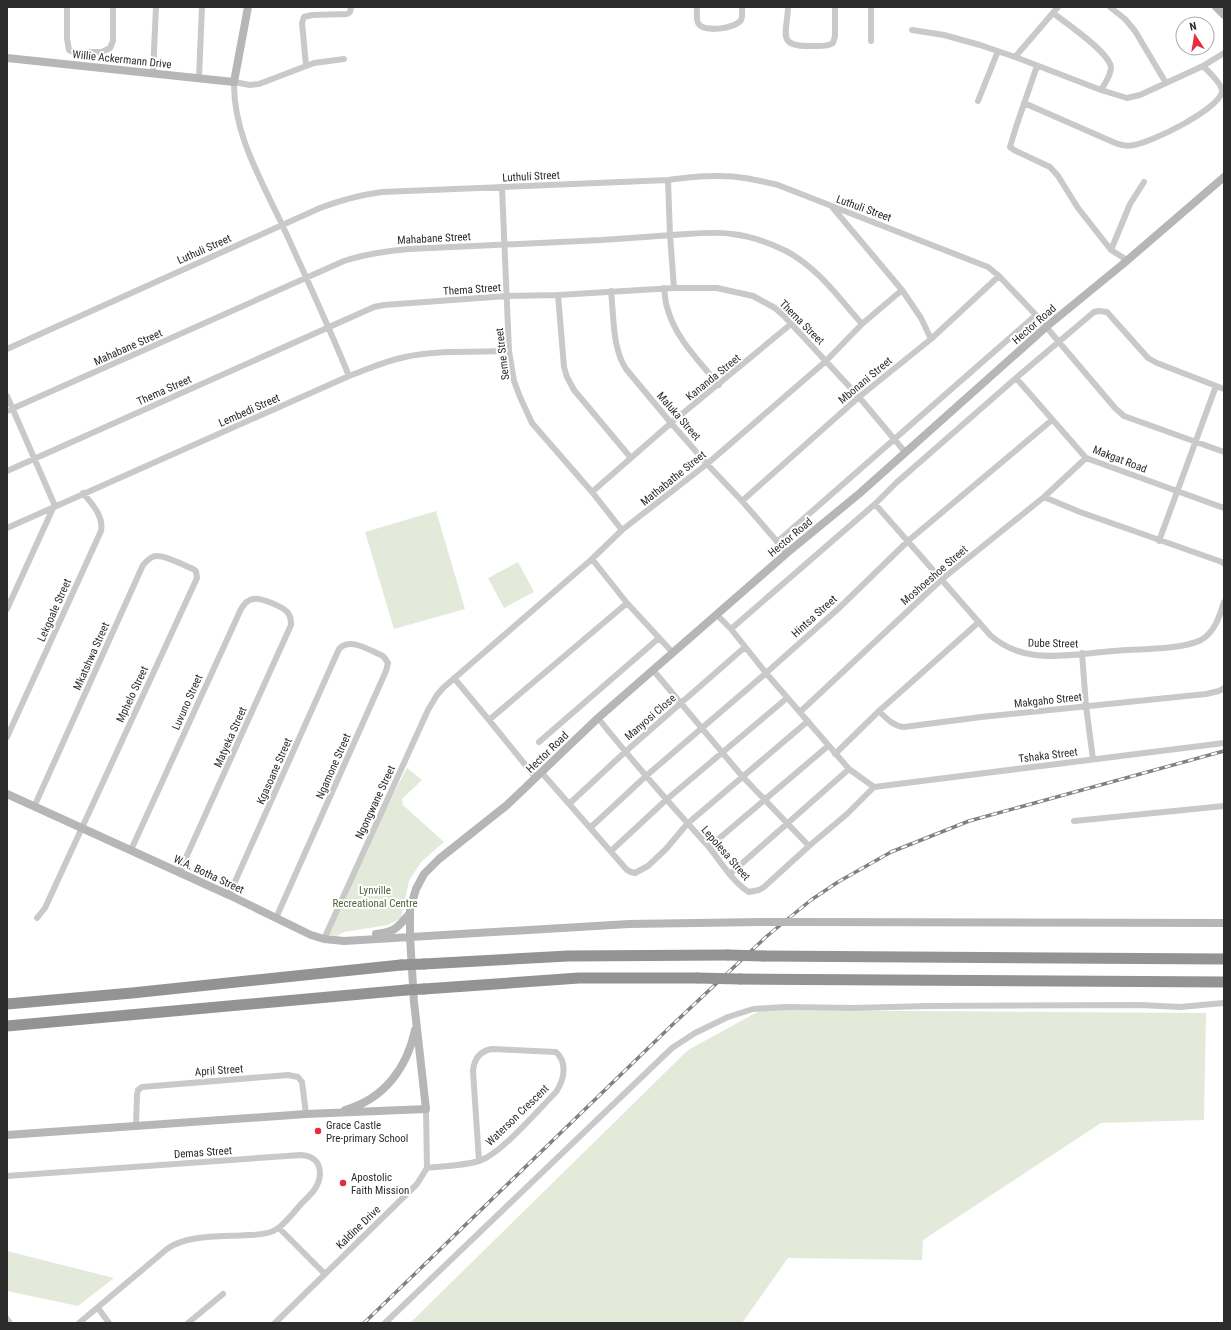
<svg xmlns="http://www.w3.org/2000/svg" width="1231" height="1330" font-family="'Roboto Condensed',sans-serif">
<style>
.green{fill:#e3eada}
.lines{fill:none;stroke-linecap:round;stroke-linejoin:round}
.street{stroke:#c9c9c9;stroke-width:6}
.secondary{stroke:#b6b6b6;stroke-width:8}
.highway{stroke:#939393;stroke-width:11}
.rail-casing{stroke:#818181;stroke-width:3.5}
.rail{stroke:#fff;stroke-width:2;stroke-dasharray:6;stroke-linecap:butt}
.secondary-bridge{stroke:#b6b6b6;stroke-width:8}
.highway-bridge{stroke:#939393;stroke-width:11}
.poi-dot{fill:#e62c3e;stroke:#fff;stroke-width:1.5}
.labels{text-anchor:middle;stroke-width:4;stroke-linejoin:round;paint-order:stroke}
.street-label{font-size:11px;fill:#2c2c2c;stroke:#fff}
.park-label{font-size:11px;fill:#51683a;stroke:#fff}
.poi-label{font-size:11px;fill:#2c2c2c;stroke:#fff;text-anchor:start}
</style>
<rect width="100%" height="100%" fill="#fff"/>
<path class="green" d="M436,511L465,609L394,629L365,532Z
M518,562L534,592L504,608L488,578Z
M407,768L422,780L402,799L403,805L444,842L421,862L409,881L401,918L388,925L344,932L337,936L323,934L365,848Z
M761,1010L1206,1013L1204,1120L1101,1123L923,1240L922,1260L788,1258L742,1323H410L688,1050Z
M7,1251L114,1278L78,1306L7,1291Z"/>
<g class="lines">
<path class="street" d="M67,7V39L69,50L73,52H102L110,48L113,41V7
M697,7C697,12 696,18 698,23C703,33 735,29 741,20C743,16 742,11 742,7
M788,7C787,34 776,47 812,46C819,46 827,47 833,43L835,36V7
M871,7V41
M1110,7L1125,19L1135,31L1166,83
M1053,13C1066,23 1109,52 1111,67C1111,76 1105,83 1101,90
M912,30L944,35L980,45L1015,57L1101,90L1127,98L1140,95L1203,66L1224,53
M1015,57L1058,7
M344,59L314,63L259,84L250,85L234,82C233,135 263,183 285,231C307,279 329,327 349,376
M306,65L302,23L304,17L312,15L347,14L350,12L351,7
M1037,66L1016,127L1010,147L1014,150L1050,167L1058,176L1078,208L1111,250L1127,260
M153,73L156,7
M199,78L202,7
M978,101L998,51
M1024,103L1113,142C1120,145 1126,147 1134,145C1150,143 1223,108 1222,90C1221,83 1208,71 1203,66
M668,180L670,235L674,288
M502,187L509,351L514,381L520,397L532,423L592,492L622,530
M833,208L902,290L921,318L931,339
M1111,250L1130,204L1144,182
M664,288C665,294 665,301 667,307C675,338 699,361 719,385
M611,291C614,317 612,347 626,369L671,423L707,464L742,501L787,553
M558,295L564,367L567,377L574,390L631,458
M7,349L320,208C341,200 360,195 382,192L668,180C683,178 699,176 714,176C736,175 757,180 778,185L988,267L999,276L1036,315L1115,408L1124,416L1224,452
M1016,378L1086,458L1224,508
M7,396L55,506
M7,411L344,261C365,254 386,251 409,249C473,246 538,243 602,240C625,238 648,237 672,235C692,234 712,231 732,234C750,236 770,243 786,251C818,268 839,298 862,324
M7,471L374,307L384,305L507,296L558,295L674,288H717L753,296L775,308L784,316L859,397L905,452
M592,492L671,423L791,324
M1044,497L1080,512L1222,562L1224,564
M742,501L859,397L931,339L999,276
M875,504L991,636C1003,646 1018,653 1035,655C1060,658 1088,653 1114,651C1136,649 1182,650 1201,640C1215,632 1220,615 1224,602
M7,528L349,376C368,369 385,361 405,357C438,350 476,352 509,351
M1159,541L1216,386
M777,542L1036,315
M592,559L627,603L673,653
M7,609L54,506
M717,615L731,629L766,673L849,769L874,787
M731,629L875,504L896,483L1016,378L1094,312L1099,311L1107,312L1148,358L1157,363L1224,389
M1082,653L1086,706L1093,759
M653,670L742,776L809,846
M454,678L489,720L536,778
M879,711C886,718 893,726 904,727L981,717L1206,694L1219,691L1224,688
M800,712L941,580L1044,497L1086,458
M598,718C633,762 670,804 708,846C719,859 734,884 749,892L759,890L764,887L809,846L847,814L874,787
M489,720L627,603
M7,737L101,531C104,516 92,504 83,493
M539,742L659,638
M835,754L879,711L979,622
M542,773L627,870L631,872L635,873L648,866L666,849L687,824L808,721
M874,787L1224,743
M569,804L625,752L745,647
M34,807L143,565C147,561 151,556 156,556C166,555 183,565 193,569L196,571L197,578L45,908L37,918
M1074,821L1224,806
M590,828L646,776L766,673L838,609L908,541L1052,420
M709,847L828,746
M131,850L241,609C244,604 247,600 253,599C260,597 284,607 288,613C291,617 291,620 291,625L179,873
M611,851L666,800L787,698
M730,874L849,769
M229,895L339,649C350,637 369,650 381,655L384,657L388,663L386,671L276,918
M324,939L428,710L437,695L443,688L592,559L622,530L707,464L826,361L862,324L902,290
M136,1125L137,1095L138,1090L142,1087L288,1075L298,1077L302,1082L306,1114
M427,1168C444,1166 462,1166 479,1161C501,1154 538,1110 556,1092C564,1080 568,1063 556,1052L492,1049C480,1051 474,1059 473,1071L479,1161
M7,1176L301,1155C313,1156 320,1161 320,1174C319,1188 310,1195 301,1204C294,1212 286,1223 277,1229C269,1234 258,1235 248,1235C223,1237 188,1234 167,1249L79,1323
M279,1228L325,1274
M98,1308L109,1323
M7,1319L10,1323
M188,1323L223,1294
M275,1323L417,1184L427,1168L426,1109
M385,1323L672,1048L695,1033L728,1017L753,1009L785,1007L854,1008L928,1006L1140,1005L1180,1007L1224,1003"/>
<path class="secondary" d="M1216,7L1224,15
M7,58L234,82L248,7
M7,794L229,895L311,935L324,939L344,941L629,924L761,922
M799,922L1224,923
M376,934C396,932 398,927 410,913
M345,1110C384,1099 407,1068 415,1030
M7,1135L306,1114L426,1109L414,1002L410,937V909L416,889L424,874L439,859L507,805L598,718L787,553L860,493L1046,327L1123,264L1224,177"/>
<path class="highway" d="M763,956L1224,959
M424,964L568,956L728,955
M740,979L1224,982
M424,989L579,978H697
M7,1004L132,993L401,965
M7,1026L406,990"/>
<g class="rail-casing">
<path id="rail" d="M364,1323L670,1027L767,936L811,900L838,882L891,852L969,821L1224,751"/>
</g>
<use href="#rail" class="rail"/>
<path class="secondary-bridge" d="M761,922H799"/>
<path class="highway-bridge" d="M728,955L763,956
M401,965L424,964
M697,978L740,979
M406,990L424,989"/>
</g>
<g class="poi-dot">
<circle cx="318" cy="1131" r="4"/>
<circle cx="343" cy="1183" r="4"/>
</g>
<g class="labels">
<g class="street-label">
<text transform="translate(122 59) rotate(6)" y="4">Willie Ackermann Drive</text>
<text transform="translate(531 176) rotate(-3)" y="4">Luthuli Street</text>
<text transform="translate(864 208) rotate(20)" y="4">Luthuli Street</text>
<text transform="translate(434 238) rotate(-3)" y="4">Mahabane Street</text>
<text transform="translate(204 249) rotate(-24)" y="4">Luthuli Street</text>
<text transform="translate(472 289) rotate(-4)" y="4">Thema Street</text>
<text transform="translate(802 322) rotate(45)" y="4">Thema Street</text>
<text transform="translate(1034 324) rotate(-41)" y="4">Hector Road</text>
<text transform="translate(128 347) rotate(-24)" y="4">Mahabane Street</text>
<text transform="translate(502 354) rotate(-97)" y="4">Seme Street</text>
<text transform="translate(713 377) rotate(-39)" y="4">Kananda Street</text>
<text transform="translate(865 380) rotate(-40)" y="4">Mbonani Street</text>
<text transform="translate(164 390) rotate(-24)" y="4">Thema Street</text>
<text transform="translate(249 410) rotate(-24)" y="4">Lembedi Street</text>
<text transform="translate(679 416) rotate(49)" y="4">Maluka Street</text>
<text transform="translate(1120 459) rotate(21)" y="4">Makgat Road</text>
<text transform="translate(673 478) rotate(-39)" y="4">Mathabathe Street</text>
<text transform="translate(790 537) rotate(-40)" y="4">Hector Road</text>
<text transform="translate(934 575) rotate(-41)" y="4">Moshoeshoe Street</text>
<text transform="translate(54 610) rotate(-66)" y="4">Lekgoale Street</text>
<text transform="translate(814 616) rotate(-42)" y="4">Hintsa Street</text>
<text transform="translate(1053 643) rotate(1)" y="4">Dube Street</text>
<text transform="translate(91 656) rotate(-66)" y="4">Mkatshwa Street</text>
<text transform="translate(132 694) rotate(-65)" y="4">Mphelo Street</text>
<text transform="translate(1048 700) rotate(-6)" y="4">Makgaho Street</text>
<text transform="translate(187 702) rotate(-66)" y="4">Luvuno Street</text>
<text transform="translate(650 717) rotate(-41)" y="4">Manyosi Close</text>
<text transform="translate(230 737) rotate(-66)" y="4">Matyeka Street</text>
<text transform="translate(547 752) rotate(-44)" y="4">Hector Road</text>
<text transform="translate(1048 755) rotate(-7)" y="4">Tshaka Street</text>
<text transform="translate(333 766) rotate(-66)" y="4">Ngamone Street</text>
<text transform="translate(274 771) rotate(-66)" y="4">Kgasoane Street</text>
<text transform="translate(375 802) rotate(-65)" y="4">Ngongwane Street</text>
<text transform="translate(726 853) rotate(49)" y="4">Lepolesa Street</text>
<text transform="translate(209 874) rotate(25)" y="4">W.A. Botha Street</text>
<text transform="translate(219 1070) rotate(-4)" y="4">April Street</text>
<text transform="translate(517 1115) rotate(-44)" y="4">Waterson Crescent</text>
<text transform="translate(203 1152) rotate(-4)" y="4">Demas Street</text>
<text transform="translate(358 1227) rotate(-44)" y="4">Kaldine Drive</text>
</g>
<g class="park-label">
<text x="375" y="894">Lynville<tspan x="375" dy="13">Recreational Centre</tspan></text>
</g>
<g class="poi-label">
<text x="326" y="1129">Grace Castle<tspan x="326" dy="13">Pre-primary School</tspan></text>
<text x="351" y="1181">Apostolic<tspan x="351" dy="13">Faith Mission</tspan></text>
</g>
</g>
<rect width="1231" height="1330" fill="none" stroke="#2c2c2c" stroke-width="16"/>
<g transform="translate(1195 36) rotate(348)"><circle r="19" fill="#ffffff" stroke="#ababab"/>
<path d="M0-3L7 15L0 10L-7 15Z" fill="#e62c3e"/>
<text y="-6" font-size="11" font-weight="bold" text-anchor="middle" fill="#2c2c2c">N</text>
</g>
</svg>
